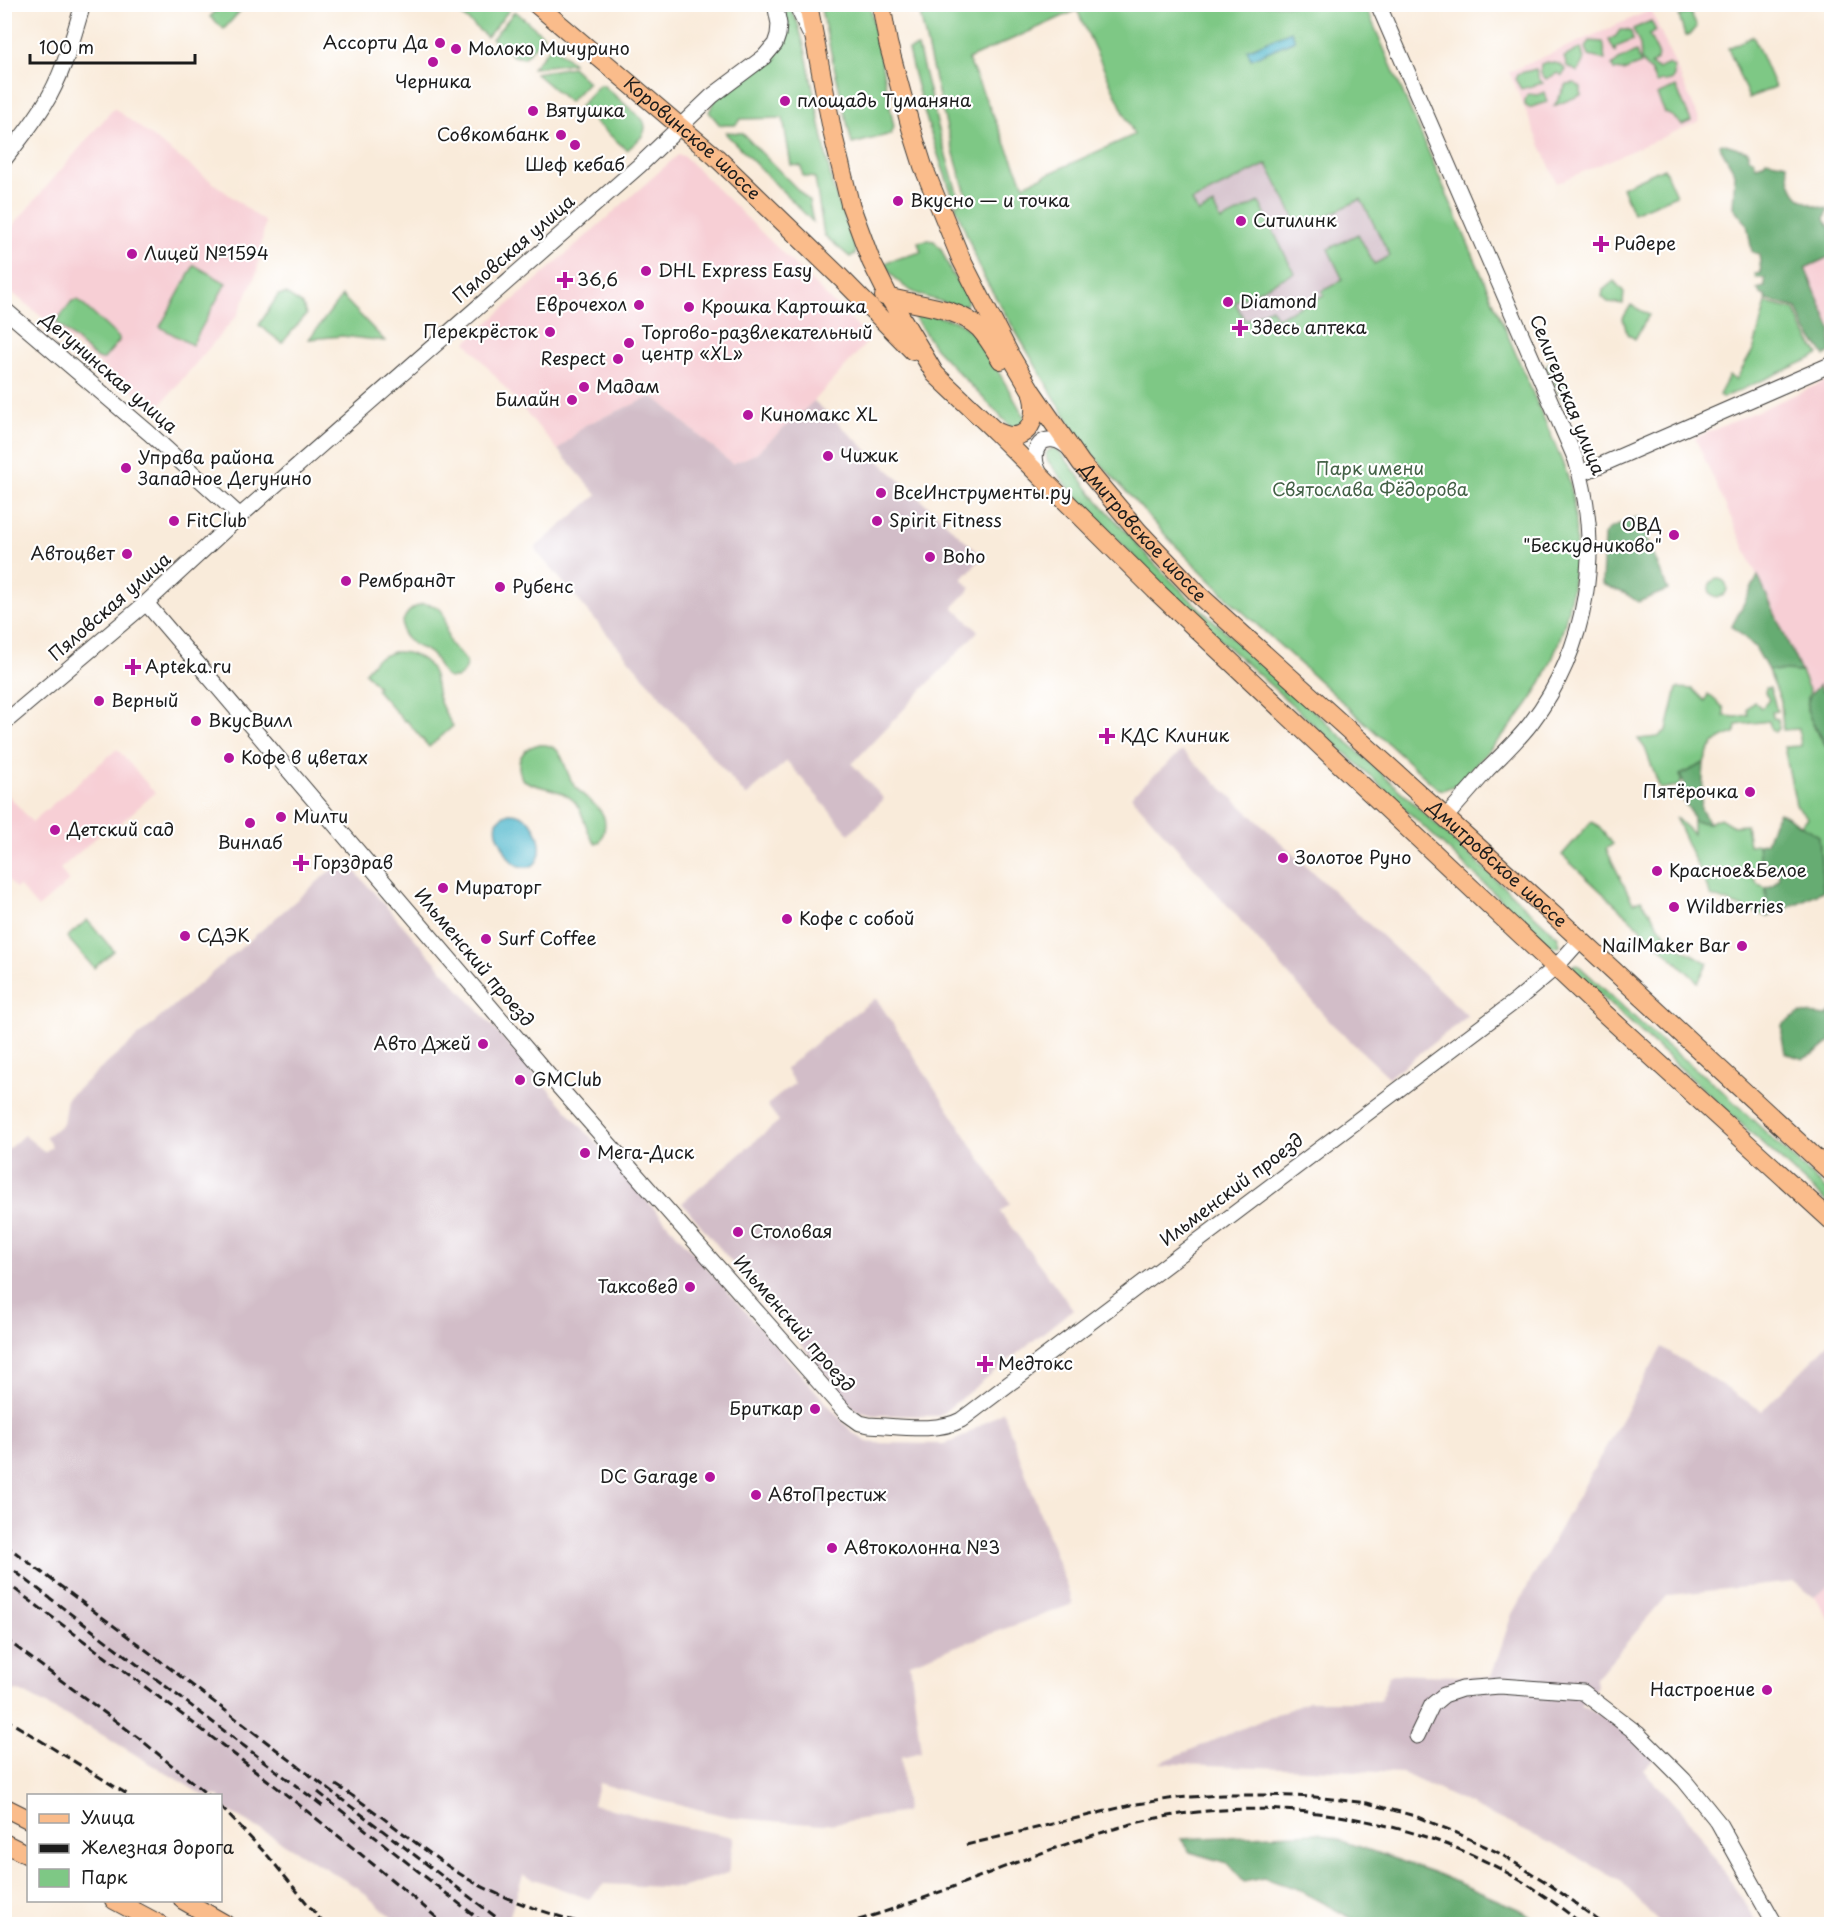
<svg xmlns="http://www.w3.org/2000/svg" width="1836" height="1929" font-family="'Playpen Sans',sans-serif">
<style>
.built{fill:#f7cfd5}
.industrial{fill:#d2bdc8}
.green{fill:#7ec885;stroke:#4d7250;stroke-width:1.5;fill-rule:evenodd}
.forest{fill:#66ac72;stroke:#416447;stroke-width:1.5}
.water{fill:#4fb7cc;stroke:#366a74;stroke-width:1.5}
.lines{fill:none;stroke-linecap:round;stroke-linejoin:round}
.minor-casing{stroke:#3d3b38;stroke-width:17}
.major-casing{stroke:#3d3b38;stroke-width:20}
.minor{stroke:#fff;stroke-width:15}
.major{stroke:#fabc8b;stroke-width:18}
.rail{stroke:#1c1c1c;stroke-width:3;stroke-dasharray:9 4.5;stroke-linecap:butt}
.poi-dot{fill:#b5179e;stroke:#fff;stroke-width:2}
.labels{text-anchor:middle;stroke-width:4.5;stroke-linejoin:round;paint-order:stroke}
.poi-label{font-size:18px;fill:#1c1c1c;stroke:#fff;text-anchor:start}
.street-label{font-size:18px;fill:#1c1c1c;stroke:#fff}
.park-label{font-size:18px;fill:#436146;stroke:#fff}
</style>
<rect width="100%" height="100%" fill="#fff"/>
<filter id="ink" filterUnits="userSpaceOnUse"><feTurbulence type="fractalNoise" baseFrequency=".0167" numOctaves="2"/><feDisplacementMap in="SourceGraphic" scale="12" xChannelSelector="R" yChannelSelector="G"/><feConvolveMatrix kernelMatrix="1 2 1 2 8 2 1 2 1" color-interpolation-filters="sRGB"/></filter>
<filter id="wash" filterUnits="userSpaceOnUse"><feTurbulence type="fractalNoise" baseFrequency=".008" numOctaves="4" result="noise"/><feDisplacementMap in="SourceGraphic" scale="24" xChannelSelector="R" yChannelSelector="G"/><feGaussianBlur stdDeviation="1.35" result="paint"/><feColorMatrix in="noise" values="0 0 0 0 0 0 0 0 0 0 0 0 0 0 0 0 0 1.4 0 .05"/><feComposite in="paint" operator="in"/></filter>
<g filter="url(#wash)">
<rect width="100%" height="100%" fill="#f9ebda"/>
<path class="built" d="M1651,10L1700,121L1557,183L1509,72Z
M114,108L265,222L257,272L238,314L156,410L5,287V235Z
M678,155L684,156L870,339L814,401L755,454L732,464L653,396L585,425L558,450L466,342Z
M1831,256V329L1805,268Z
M1831,379V730L1823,722L1695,438Z
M117,749L155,793L110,832L107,828L60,869L69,881L38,908L19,886L16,889L5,876V791L32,822Z
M1831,1585V1621L1814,1597Z"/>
<path class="industrial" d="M1267,164L1300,229L1361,199L1390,256L1374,265L1358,234L1344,280L1323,291L1324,294L1276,318L1245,322L1235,302L1294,272L1220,221L1198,213L1191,201Z
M653,396L732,464L755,454L814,401L983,557L962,579L971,588L953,607L978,631L852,764L884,799L849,834L787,761L746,796L537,552L536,547L597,495L558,450L585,425Z
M1182,751L1468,1016L1389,1077L1332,1024L1131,796Z
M344,859L853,1433L867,1442L875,1443L943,1444L954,1441L964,1436L1003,1411L1073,1604L910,1663L921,1752L901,1757L906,1812L822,1825L735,1818L654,1799L599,1783L593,1804L660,1822L734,1837L728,1873L681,1888L604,1884L589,1899L523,1875L510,1915L521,1924H399L358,1888L221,1806L220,1796L203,1795L106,1737L22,1692L5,1689V1152L24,1135L45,1152L52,1146L45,1137L63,1124L67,1098Z
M876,998L1010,1204L1000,1212L1073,1309L939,1416L874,1415L860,1412L854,1408L682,1203L779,1121L767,1105L795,1083L785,1069L825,1035Z
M1831,1341V1585L1814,1597L1794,1582L1668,1595L1596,1678L1597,1686L1581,1706L1616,1722L1655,1758L1643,1770L1685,1814L1759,1924H1660L1622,1882L1565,1850L1403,1773L1159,1763L1308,1701H1380L1390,1674L1491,1677L1512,1614L1662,1347L1762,1411Z"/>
<path class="green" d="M920,4L1365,5L1557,449C1562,462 1568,475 1571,488C1584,559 1570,638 1531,700C1518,720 1500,738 1484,756C1475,765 1466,772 1460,783L1443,790L1437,788L1232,602L1170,540L1080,441L983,276L955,205L967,197C947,135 933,72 919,9ZM1077,10L1134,135L1024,185L968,59ZM1267,164L1300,229L1361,199L1390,256L1374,264L1358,234L1328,249L1343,280L1322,291L1324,295L1277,318L1271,308L1245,321L1235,302L1294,273L1259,202L1221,221L1213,205L1198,213L1192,201Z
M221,5H233L240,11L224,29L210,17Z
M450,5H507L511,8L487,37Z
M784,5H789L798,24L805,49L832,184L856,251L855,254L850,257L824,235L815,178L803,176L801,166L791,165L783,118L741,119L735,125H720L709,112L715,100L779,50C789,36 787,21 784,5Z
M820,5H870L894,127L891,134L852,144Z
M515,11L544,36L524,58L513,56L492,39Z
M1690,12L1697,27L1691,34L1685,36L1679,16Z
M1651,21L1656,31L1649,35L1658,53L1657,60L1651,65L1658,69L1669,64L1674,68V76L1671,81H1662L1656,83L1650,70L1645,66L1641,60L1640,45L1633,29Z
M1620,30H1627L1631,32L1633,40L1616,47L1615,52L1609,40L1616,36Z
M1753,36L1775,87L1749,98L1728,48Z
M1590,41L1603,42C1606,48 1603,53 1605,60L1589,56L1586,47Z
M552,45L573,63L532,68Z
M918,47L942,142L959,199L955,202C936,152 920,102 908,50Z
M1581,48L1584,59L1578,72L1567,66L1564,57Z
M1636,52L1641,64L1623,71L1614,70L1612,66L1619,60Z
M1547,62L1560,64L1566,70L1562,76L1558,73L1546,79C1540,74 1540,71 1541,64Z
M572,67L588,82L569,102L535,73Z
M1536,69L1539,79L1543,83L1521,89L1515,79L1517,74Z
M1575,83L1581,88V95L1554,106L1567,84Z
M599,85H603L643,120C650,134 637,141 627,150L580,109V106Z
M1676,87L1691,121L1682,125L1672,116L1665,113L1657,95Z
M1544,92L1547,102L1529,108L1525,105V100L1528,94L1538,95Z
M726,132L742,133L809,201L813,222L726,134Z
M1664,168L1676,195L1633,213L1622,187Z
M928,240L934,241L941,249L952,274L966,293L968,300L966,305L959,306C928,298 902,295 885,264L889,261L921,252L918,242Z
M194,265L226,283L192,345L160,327Z
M1614,281L1624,292L1623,304L1608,302L1602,297L1603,290Z
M286,294L303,305L306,315L282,343L259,325L278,295Z
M342,296L385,341L342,336L309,339Z
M78,300L119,338V341L104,359H97L56,322L72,301Z
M1766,303L1795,310L1803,330L1819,355L1723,398L1719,395L1729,376L1736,380L1754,348Z
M1631,305L1649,315L1635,339L1627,334L1623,318Z
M920,312L959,322L979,338L1024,416L1025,420L1018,427H1010L1008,424L935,348L915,318V313Z
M1551,362L1558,364L1569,392L1566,398L1562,400L1546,365Z
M1054,448L1061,453L1093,495L1151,560L1193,602L1327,723L1558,937L1560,945L1558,947L1550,946L1365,771L1185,608L1082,504L1047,460L1046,453L1049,450Z
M1709 588a9 9 0 1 1 18 0a9 9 0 1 1-18 0Z
M422,604C453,604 441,625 450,643C454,650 462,654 466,662V669L459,677C440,683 442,666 433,656C428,649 419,649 413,644C393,630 403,611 422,604Z
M393,652C409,651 427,657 433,673C436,680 436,689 438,696C441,707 447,717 453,726L429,747L406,720L404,721L376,689L378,687L365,672L376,659Z
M1768,670L1801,672L1810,692L1808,697L1807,710L1815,729L1831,754V888L1823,891L1819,837L1801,825L1808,818L1796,805L1784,747L1801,746L1799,729L1783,730L1781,701Z
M1677,688L1693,689L1705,701L1708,694L1724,708V716L1737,717L1748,715L1747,708L1754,702L1762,708L1769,700L1765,692L1766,688H1770L1777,711L1772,712L1773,718L1778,719L1779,729L1775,732L1771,729L1769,721L1736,725L1735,733C1717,738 1709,745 1704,763L1680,775L1681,782L1678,786L1660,789L1645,748L1638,739L1658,737L1667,730Z
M536,745C567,742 561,767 574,785C589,806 616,808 600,842L595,843C586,836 586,814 574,801C560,787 539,790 522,779C515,763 520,750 536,745Z
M1675,817L1693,834V821L1709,823L1720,818L1733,826L1746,825L1749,845L1758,844L1760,863C1750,872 1753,885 1766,888L1768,917L1711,896Z
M1591,822L1597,825L1613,844L1606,849L1633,903L1641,900L1666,935L1680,948L1708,963L1698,982L1562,855Z
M87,920L114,951L94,968L67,937Z
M1577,964L1657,1038L1717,1086L1831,1194V1206L1572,969L1573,965Z"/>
<path class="forest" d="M1722,143L1748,151V157L1753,159L1756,166L1763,164L1766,160L1787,164C1790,194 1798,203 1828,209L1825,219L1831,230V256L1805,268L1831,329V351L1825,356L1805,329L1797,308L1766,300V297L1761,294L1757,289L1765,287V278H1756L1755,274L1761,273L1759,254L1752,252L1747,224L1733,207L1735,173L1719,145Z
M1638,517L1668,590L1638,602L1626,594L1602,584L1604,535L1609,529Z
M1758,576L1801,672L1768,670L1755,647L1732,626Z
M1819,685L1822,691L1831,687V754C1822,729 1790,711 1819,685Z
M1704,763L1701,809L1709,823L1693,821C1693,809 1682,804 1679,793L1684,785L1680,775Z
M1779,812L1819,836L1823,891L1768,917L1766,888C1786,882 1782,861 1760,863L1758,844L1766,843L1773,822Z
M1800,1013L1826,1016L1831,1013V1041L1819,1051L1803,1059L1785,1053L1782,1037V1025Z
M1319,1833L1433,1872L1525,1912L1541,1924H1368L1353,1919L1295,1888L1263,1878L1244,1882L1227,1863L1190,1852L1181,1839Z"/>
<path class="water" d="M1291,31L1295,40L1251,59L1247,50Z
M509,813C546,812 551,877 519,866C513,864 509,859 506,853C502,843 494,834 497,822L504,815Z"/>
</g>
<g filter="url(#ink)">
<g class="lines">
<g class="minor-casing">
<path id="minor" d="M796,4L809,32
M1378,4L1576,460C1603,550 1588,648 1531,723C1518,740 1502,755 1487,770C1473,786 1459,802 1445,818
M4,160C20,139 37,119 50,95C65,67 74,35 83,4
M4,309L149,433L240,516
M1580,474L1832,364
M1042,477C1024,450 1045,425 1071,450
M146,603L551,1078L846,1413L860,1423L869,1425C897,1426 937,1433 961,1420L1517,1000L1556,967L1580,940
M4,723L146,603L240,516L640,165L712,96L764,57L775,44L778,35L779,24L775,4
M1417,1736L1432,1705L1444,1695L1462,1689L1500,1686L1583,1692L1638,1734L1684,1780L1718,1822L1775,1924"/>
</g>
<g class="major-casing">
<g id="major">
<path id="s1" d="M536,4L716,157L841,278L913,351"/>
<path d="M808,4L833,135L850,204L871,261L889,297L935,374L993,429L1157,592L1604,1013L1832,1221"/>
<path id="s2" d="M881,4L888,43L911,128L923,166L961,259L1010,355L1032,392L1081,463L1139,532L1200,596L1559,920L1832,1173"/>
<path d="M884,296C915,306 956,305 980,329C988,338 995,350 1001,360"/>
<path d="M994,430C1025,448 1040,422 1032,394"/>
<path d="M4,1807L28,1819"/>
<path d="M4,1843L28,1855"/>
<path d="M114,1900L159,1924"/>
<path d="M183,1900L225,1924"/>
</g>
</g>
<use href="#minor" class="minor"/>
<use href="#major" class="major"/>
<path class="rail" d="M4,1544L146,1650L505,1924
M4,1563L324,1807
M4,1581C153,1693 304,1803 444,1924
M4,1638L140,1739L209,1796
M4,1718L130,1796
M336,1785C382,1814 422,1851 468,1879C504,1900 545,1912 584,1924
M318,1792L485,1924
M220,1806L268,1856L324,1924
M966,1845L1131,1805L1175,1798L1222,1795H1268L1315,1797L1367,1803L1415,1816L1457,1833L1499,1853L1549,1884L1603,1924
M845,1924C941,1897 1031,1851 1128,1825C1234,1796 1362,1808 1463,1851C1506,1869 1546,1895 1582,1924"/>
</g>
</g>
<g class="poi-dot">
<circle cx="440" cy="43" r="6"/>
<circle cx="456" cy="49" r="6"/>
<circle cx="433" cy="62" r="6"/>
<circle cx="785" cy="101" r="6"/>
<circle cx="533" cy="111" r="6"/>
<circle cx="561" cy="135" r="6"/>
<circle cx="575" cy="145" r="6"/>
<circle cx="898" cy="201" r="6"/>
<circle cx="1241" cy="221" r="6"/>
<path d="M1598 235h6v6h6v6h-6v6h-6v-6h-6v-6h6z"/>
<circle cx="132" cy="254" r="6"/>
<circle cx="646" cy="271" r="6"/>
<path d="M562 271h6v6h6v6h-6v6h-6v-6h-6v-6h6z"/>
<circle cx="1228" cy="302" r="6"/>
<circle cx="639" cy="305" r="6"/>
<circle cx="689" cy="307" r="6"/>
<path d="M1237 319h6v6h6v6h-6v6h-6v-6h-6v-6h6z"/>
<circle cx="550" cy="332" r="6"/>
<circle cx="629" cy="343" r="6"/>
<circle cx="618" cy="359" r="6"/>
<circle cx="584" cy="387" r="6"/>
<circle cx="572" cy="400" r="6"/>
<circle cx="748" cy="415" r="6"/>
<circle cx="828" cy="456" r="6"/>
<circle cx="126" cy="468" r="6"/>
<circle cx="881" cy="493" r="6"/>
<circle cx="174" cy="521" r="6"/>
<circle cx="877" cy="521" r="6"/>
<circle cx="1674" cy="535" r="6"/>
<circle cx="127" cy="554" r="6"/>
<circle cx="930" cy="557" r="6"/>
<circle cx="346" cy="581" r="6"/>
<circle cx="500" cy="587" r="6"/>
<path d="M130 658h6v6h6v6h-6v6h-6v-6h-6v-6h6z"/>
<circle cx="99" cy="701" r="6"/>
<circle cx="196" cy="721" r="6"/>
<path d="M1104 727h6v6h6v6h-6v6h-6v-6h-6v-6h6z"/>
<circle cx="229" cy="758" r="6"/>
<circle cx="1750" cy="792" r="6"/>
<circle cx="281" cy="817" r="6"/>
<circle cx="250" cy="823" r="6"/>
<circle cx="55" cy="830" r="6"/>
<circle cx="1283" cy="858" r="6"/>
<path d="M298 854h6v6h6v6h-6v6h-6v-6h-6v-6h6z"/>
<circle cx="1657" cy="871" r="6"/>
<circle cx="443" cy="888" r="6"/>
<circle cx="1674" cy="907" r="6"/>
<circle cx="787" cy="919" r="6"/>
<circle cx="185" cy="936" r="6"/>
<circle cx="486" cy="939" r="6"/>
<circle cx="1742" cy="946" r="6"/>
<circle cx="483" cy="1044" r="6"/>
<circle cx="520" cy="1080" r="6"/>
<circle cx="585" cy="1153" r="6"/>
<circle cx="738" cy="1232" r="6"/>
<circle cx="690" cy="1287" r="6"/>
<path d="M982 1355h6v6h6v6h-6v6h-6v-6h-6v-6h6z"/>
<circle cx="815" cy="1409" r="6"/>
<circle cx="710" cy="1477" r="6"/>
<circle cx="756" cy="1495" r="6"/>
<circle cx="832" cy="1548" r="6"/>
<circle cx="1767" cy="1690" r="6"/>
</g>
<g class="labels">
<g class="poi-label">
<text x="428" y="49" text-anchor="end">Ассорти Да</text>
<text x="468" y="55">Молоко Мичурино</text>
<text x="433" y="88" text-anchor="middle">Черника</text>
<text x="797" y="107">площадь Туманяна</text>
<text x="545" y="117">Вятушка</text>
<text x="549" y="141" text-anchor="end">Совкомбанк</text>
<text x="575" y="171" text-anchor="middle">Шеф кебаб</text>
<text x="910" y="207">Вкусно — и точка</text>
<text x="1253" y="227">Ситилинк</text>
<text x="1614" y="250">Ридере</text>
<text x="144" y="260">Лицей №1594</text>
<text x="658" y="277">DHL Express Easy</text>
<text x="577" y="286">36,6</text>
<text x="1240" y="308">Diamond</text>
<text x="627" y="311" text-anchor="end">Еврочехол</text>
<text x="701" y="313">Крошка Картошка</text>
<text x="1252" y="334">Здесь аптека</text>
<text x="538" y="338" text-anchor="end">Перекрёсток</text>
<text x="641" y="339">Торгово-развлекательный<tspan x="641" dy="21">центр «XL»</tspan></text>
<text x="606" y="365" text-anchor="end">Respect</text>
<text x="596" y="393">Мадам</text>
<text x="560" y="406" text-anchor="end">Билайн</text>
<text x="760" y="421">Киномакс XL</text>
<text x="840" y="462">Чижик</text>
<text x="138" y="464">Управа района<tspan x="138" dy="21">Западное Дегунино</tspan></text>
<text x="893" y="499">ВсеИнструменты.ру</text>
<text x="186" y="527">FitClub</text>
<text x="889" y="527">Spirit Fitness</text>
<text x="1662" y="531" text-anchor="end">ОВД<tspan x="1662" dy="21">"Бескудниково"</tspan></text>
<text x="115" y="560" text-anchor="end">Автоцвет</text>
<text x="942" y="563">Boho</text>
<text x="358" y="587">Рембрандт</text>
<text x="512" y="593">Рубенс</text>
<text x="145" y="673">Apteka.ru</text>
<text x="111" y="707">Верный</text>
<text x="208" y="727">ВкусВилл</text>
<text x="1120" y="742">КДС Клиник</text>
<text x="241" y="764">Кофе в цветах</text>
<text x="1738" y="798" text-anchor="end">Пятёрочка</text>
<text x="293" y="823">Милти</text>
<text x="67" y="836">Детский сад</text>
<text x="250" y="849" text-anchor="middle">Винлаб</text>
<text x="1295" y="864">Золотое Руно</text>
<text x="313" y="869">Горздрав</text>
<text x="1669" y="877">Красное&amp;Белое</text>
<text x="455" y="894">Мираторг</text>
<text x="1686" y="913">Wildberries</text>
<text x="799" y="925">Кофе с собой</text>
<text x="197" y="942">СДЭК</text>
<text x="498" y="945">Surf Coffee</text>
<text x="1730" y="952" text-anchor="end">NailMaker Bar</text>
<text x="471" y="1050" text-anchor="end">Авто Джей</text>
<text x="532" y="1086">GMClub</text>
<text x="597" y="1159">Мега-Диск</text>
<text x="750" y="1238">Столовая</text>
<text x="678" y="1293" text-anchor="end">Таксовед</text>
<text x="998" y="1370">Медтокс</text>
<text x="803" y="1415" text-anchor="end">Бриткар</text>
<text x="698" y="1483" text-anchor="end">DC Garage</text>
<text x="768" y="1501">АвтоПрестиж</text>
<text x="844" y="1554">Автоколонна №3</text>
<text x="1755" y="1696" text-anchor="end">Настроение</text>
</g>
<g class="street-label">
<text dy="6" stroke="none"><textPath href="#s1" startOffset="206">Коровинское шоссе</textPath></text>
<text transform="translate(514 249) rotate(-41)" y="6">Пяловская улица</text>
<text transform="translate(109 373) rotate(41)" y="6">Дегунинская улица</text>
<text transform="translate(1567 395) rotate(68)" y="6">Селигерская улица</text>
<text dy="6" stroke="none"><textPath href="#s2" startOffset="598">Дмитровское шоссе</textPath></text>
<text transform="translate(110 607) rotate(-41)" y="6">Пяловская улица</text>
<text dy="6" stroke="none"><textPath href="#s2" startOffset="1084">Дмитровское шоссе</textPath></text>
<text transform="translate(474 958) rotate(50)" y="6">Ильменский проезд</text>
<text transform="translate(1232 1190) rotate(-37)" y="6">Ильменский проезд</text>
<text transform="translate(794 1324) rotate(49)" y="6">Ильменский проезд</text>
</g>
<g class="park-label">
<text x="1370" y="475">Парк имени<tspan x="1370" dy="21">Святослава Фёдорова</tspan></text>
</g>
</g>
<rect width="1836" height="1929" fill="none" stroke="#fff" stroke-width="24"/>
<rect x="27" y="1794" width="195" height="108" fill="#ffffff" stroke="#a4a4a4" stroke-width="1.5"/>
<rect x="39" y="1814" width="30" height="9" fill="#fabc8b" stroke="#a4a4a4" stroke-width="1.5"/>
<text x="81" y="1824" font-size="18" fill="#1c1c1c">Улица</text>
<rect x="39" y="1844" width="30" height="9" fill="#1c1c1c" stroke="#a4a4a4" stroke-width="1.5"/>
<text x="81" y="1854" font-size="18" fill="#1c1c1c">Железная дорога</text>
<rect x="39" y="1869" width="30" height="18" fill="#7ec885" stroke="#a4a4a4" stroke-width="1.5"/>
<text x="81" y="1884" font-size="18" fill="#1c1c1c">Парк</text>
<path d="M30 54v9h165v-9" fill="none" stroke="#1c1c1c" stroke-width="3"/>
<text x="39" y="54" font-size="18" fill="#1c1c1c" stroke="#ffffff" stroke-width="4.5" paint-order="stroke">100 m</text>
</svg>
